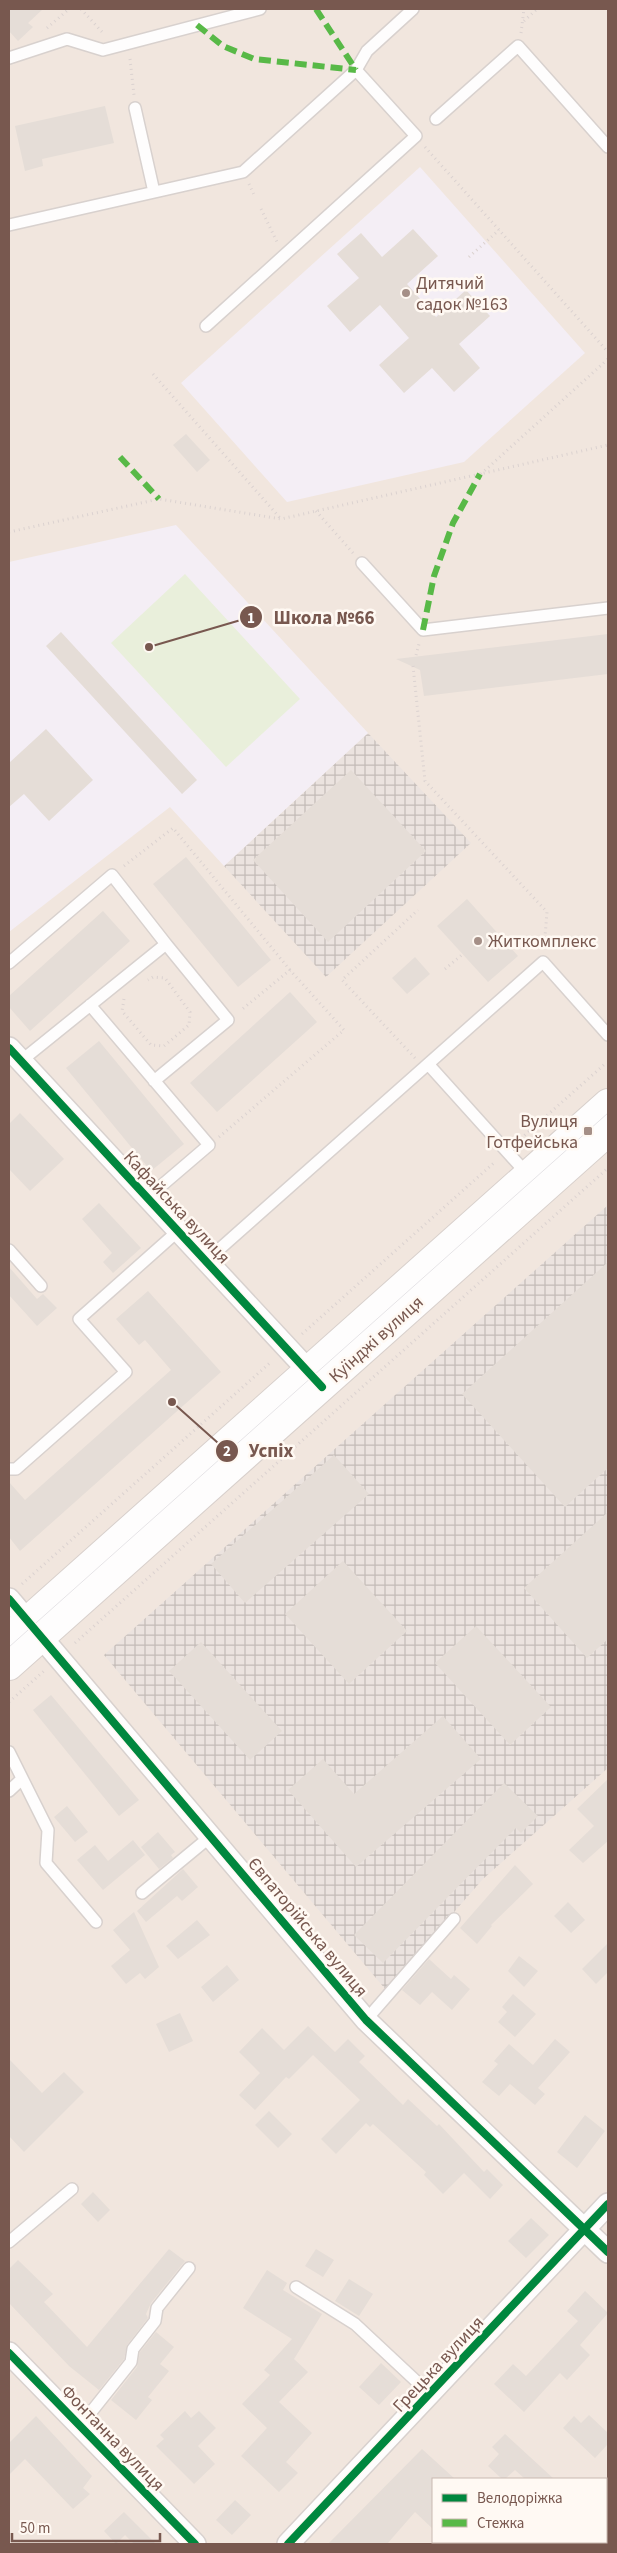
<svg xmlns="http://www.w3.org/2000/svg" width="617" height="2553" font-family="'Source Sans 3',sans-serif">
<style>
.residential{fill:#f1e6de;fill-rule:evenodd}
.industrial{fill:url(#industrial-grid)}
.education{fill:#f4eef5}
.green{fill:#e9efdb}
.building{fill:#e5ddd7}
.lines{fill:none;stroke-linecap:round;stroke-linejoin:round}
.lane-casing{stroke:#d8d1ce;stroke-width:14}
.street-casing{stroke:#d8d1ce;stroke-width:24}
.secondary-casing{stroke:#d8d0cc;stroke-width:30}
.path{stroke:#dbd2d0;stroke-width:3;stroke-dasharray:1 4;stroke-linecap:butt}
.lane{stroke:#fefdfd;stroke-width:11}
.street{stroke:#fefdfd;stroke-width:21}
.secondary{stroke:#fefdfd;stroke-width:28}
.tram{stroke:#e6e4e7;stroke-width:1}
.quiet{stroke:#58b947;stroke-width:6;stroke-dasharray:12 6;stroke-linecap:butt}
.cycleway-casing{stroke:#fff9f3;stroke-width:11}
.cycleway{stroke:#00873e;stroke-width:8}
.poi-dot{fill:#a58f87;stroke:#fff9f3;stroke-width:2}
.labels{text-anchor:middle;stroke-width:5;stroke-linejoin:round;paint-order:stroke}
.poi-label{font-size:18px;fill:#78584f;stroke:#fff9f3;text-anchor:start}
.street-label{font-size:18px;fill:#78584f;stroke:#fff9f3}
.leader{fill:none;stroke:#78584f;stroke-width:2}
.callout-dot{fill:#78584f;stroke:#fff9f3;stroke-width:2}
.mark-label{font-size:15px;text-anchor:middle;font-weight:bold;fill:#fff}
.callout-label{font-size:19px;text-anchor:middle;font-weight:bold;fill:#78584f;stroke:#fff9f3;stroke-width:5;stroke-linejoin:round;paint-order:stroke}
</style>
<defs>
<pattern id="industrial-grid" width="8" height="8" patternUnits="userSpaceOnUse" patternTransform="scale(1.25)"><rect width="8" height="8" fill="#ebe3df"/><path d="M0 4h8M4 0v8" fill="none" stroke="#c3bbb7"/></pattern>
</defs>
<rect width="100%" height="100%" fill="#f8f4f0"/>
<path class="residential" d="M9,9H608V1095L9,1628Z
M608,1141V2544H9V1674ZM433,2479H606V2542H433Z"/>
<path class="industrial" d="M368,733L471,843L326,977L224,866Z
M608,1205V1768L483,1879L386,1990L104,1655Z"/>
<path class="education" d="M420,167L585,353L464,462L287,502L181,383Z
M176,525L368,733L224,866L170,807L9,932V562Z"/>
<path class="green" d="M185,574L300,699L226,767L111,643Z"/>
<path class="building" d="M9,9H43L28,23L33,27L18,41L9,31Z
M105,106L114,143L42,159L43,166L25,171L15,126Z
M413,229L438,256L407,284L436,317L466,290L490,316L459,344L480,368L454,392L432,368L404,393L379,365L409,338L380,305L350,332L327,306L359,278L337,254L361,233L382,257Z
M186,434L210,460L197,472L173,445Z
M61,632L197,780L182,794L46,646Z
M608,634V674L424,696L420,670L396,659Z
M46,729L93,780L49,821L24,794L9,807V763Z
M351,770L426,851L328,942L253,860Z
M186,857L271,960L238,987L153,884Z
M467,899L518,956L488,982L437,926Z
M103,911L130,941L30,1031L9,1007V996Z
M415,957L430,974L407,994L392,978Z
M290,992L317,1022L217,1112L190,1083Z
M99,1041L184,1144L151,1171L66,1068Z
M20,1113L64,1159L30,1191L9,1169V1124Z
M99,1203L141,1248L113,1273L103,1262L112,1253L82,1219Z
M608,1262V1468L565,1507L462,1394Z
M9,1267L37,1299L43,1294L57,1308L37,1326L9,1295Z
M148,1291L221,1372L20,1551L9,1537V1482L25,1500L171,1370L145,1340L139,1345L116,1319Z
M334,1455L369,1494L245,1603L211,1564Z
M608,1512V1639L587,1658L524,1588Z
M343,1561L407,1631L349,1684L285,1614Z
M476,1626L551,1707L510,1745L435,1663Z
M201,1642L282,1731L250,1760L169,1671Z
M51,1695L139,1800L119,1816L33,1710Z
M443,1716L481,1759L356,1867L288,1790L323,1759L354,1794Z
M608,1779V1841L583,1863L569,1850L594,1826L577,1809Z
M504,1783L538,1816L521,1833L516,1828L383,1963L354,1935Z
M67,1806L88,1832L75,1842L54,1817Z
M158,1832L175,1852L171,1855L173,1858L159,1869L141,1847Z
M133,1840L145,1855L103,1890L77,1860L95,1845L108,1861Z
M515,1865L533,1884L491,1925L492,1926L477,1944L460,1928Z
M183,1869L198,1887L182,1901L177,1896L146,1922L137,1911Z
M568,1902L585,1920L571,1933L554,1916Z
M134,1912L159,1967L145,1979L140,1973L126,1984L111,1966L130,1950L113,1930Z
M197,1920L210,1935L178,1959L166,1946Z
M608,1943V1972L596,1984L582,1969Z
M519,1956L538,1971L524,1987L508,1971Z
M429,1959L451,1979L454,1975L470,1989L452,2010L432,1992L420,2005L402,1990Z
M227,1965L239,1980L213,2002L201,1987Z
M513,1994L536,2014L515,2037L498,2022L507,2012L502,2007Z
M180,2013L193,2041L169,2052L156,2024Z
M308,2026L335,2052L348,2039L365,2056L359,2062L403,2105L408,2099L437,2126L439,2124L484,2172L487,2169L503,2185L490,2199L464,2173L443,2194L424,2175L426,2172L373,2124L370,2127L366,2123L336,2154L321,2139L360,2100L313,2055L289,2079L286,2077L255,2110L239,2095L260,2073L239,2052L262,2028L284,2050Z
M555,2039L570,2052L538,2088L545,2094L535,2105L510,2084L499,2096L482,2082L498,2064L494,2061L509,2044L533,2065Z
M9,2059L42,2093L64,2072L84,2092L24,2152L9,2136Z
M269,2111L292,2134L278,2148L255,2125Z
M585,2115L605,2131L577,2168L557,2152Z
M93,2192L110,2210L98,2222L81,2204Z
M531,2218L549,2235L526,2258L508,2241Z
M169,2249L185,2261L151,2303L146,2314L148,2318L127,2345L124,2359L99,2390L69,2366L9,2303V2269L18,2260L53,2294L44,2302L87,2347Z
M316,2249L334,2260L323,2277L305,2266Z
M267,2270L287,2283L283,2290L322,2314L294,2359L308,2372L279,2402L312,2433L286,2462L298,2473L279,2492L241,2456L267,2428L242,2404L270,2375L264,2370L292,2339L243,2308Z
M349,2279L373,2294L359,2316L335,2301Z
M585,2291L608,2313L580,2345L590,2355L567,2380L560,2373L524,2412L494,2384L513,2364L526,2376L578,2321L567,2311Z
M156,2332L174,2347L160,2364L169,2371L148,2397L152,2400L136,2420L111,2400L137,2367L140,2352Z
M381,2363L401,2382L379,2405L359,2387Z
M185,2411L191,2418L199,2411L216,2428L198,2446L215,2464L194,2484L156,2446L164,2439L160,2435Z
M589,2415L608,2433V2444L595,2458L563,2428L574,2416L581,2423Z
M36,2416L92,2476L83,2488L90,2494L73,2509L25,2459L9,2475V2443Z
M505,2434L554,2479H525L515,2470L505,2479H502L488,2466L499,2454L492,2447Z
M422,2449L455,2479H433V2529L415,2512L387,2544H328Z
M235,2500L251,2515L232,2535L216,2520Z
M124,2512L156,2544H134L125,2535L116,2544L104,2531Z"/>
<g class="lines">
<g class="lane-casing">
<path id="lane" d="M9,58L67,39L103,50L260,9
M135,108L154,192
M436,119L518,46L608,147
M9,225L243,172L356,70L367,51L413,9
M206,326L416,136L356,70
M362,563L423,630L608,608
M9,963L112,875L166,944
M90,1005L209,1145L147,1198
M21,1061L166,944L228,1020L154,1081
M428,1064L529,1176
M9,1250L41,1286
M206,1261L543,962L608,1035
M9,1469H16L126,1372L79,1319L178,1231
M9,1752L48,1830L46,1863L96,1922
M9,1791L22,1779
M142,1893L211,1836
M366,2020L454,1919
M9,2242L72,2189
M296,2287L355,2324L430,2394
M80,2426L131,2362L133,2349L155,2321L157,2308L189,2268"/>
</g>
<g class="street-casing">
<path id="street" d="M9,1048L318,1381
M9,1599L366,2020L608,2252
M9,2353L195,2544
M288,2544L608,2204"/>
</g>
<g class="secondary-casing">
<path id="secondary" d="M9,1637L608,1103
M9,1666L608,1132"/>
</g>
<path class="path" d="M81,9L103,33
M524,21L537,9
M47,28L69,9
M521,33L524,9
M130,59L134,95
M425,147L608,352
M249,184L255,197
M261,209L277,242
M469,257L499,230
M153,374L281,519
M481,474L608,359
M316,511L353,553
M9,532L159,499L281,519L608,445
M416,655L419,644
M413,666L425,781L547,912L544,949
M124,866L173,828L290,970
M445,969L463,954
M124,999L122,1011L151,1045L164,1046L189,1025L190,1012L165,978L153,977L148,980
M415,1058L342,980L418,910
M219,1137L344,1030L290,970L240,1011
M517,1142L606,1063
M302,1334L496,1161
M22,1584L272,1361
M75,1643L608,1168
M9,1702L44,1671"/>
<use href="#lane" class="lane"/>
<use href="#street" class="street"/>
<use href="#secondary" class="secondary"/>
<path class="tram" d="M9,1647L608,1113"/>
<path class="quiet" d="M316,9L356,70
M197,25L223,46L254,59L356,70
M120,457L159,499
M423,630L434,576L453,523L480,474"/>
<g class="cycleway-casing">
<path id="cycleway" d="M9,1048L322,1387
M9,1599L366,2020L608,2252
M9,2353L195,2544
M288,2544L608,2204"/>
</g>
<use href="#cycleway" class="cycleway"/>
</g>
<g class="poi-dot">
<circle cx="406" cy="293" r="5"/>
<circle cx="478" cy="941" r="5"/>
<rect x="583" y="1126" width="10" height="10" rx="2.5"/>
</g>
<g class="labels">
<g class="poi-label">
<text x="416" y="289">Дитячий<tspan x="416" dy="21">садок №163</tspan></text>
<text x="488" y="947">Житкомплекс</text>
<text x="578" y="1127" text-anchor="end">Вулиця<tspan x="578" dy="21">Готфейська</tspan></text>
</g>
<g class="street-label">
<text transform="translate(177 1207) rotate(47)" y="6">Кафайська вулиця</text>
<text transform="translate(376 1339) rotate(-42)" y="6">Куїнджі вулиця</text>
<text transform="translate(308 1927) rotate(50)" y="6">Євпаторійська вулиця</text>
<text transform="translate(438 2364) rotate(-47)" y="6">Грецька вулиця</text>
<text transform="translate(113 2438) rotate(46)" y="6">Фонтанна вулиця</text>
</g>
</g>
<path class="leader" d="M149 647L251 617M172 1402L227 1451"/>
<g class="callout-dot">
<circle cx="149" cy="647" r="5"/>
<circle cx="172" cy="1402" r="5"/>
<circle cx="251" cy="617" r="12"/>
<circle cx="227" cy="1451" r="12"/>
</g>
<g class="mark-label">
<text x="251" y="623">1</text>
<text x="227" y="1456">2</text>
</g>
<g class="callout-label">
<text x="324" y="624">Школа №66</text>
<text x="271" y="1457">Успіх</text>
</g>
<rect width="617" height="2553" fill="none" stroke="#78584f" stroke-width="20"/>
<rect x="432" y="2478" width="175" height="65" fill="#fff9f3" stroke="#c9b9b1"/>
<rect x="442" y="2494" width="25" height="8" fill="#00873e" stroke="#c9b9b1"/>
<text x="477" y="2503" font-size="15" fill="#78584f">Велодоріжка</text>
<rect x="442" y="2519" width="25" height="8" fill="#58b947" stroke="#c9b9b1"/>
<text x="477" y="2528" font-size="15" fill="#78584f">Стежка</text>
<path d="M12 2533v8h148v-8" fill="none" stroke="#78584f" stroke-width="2.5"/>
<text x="20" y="2533" font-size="15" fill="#78584f" stroke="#fff9f3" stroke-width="4" paint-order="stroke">50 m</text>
</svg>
